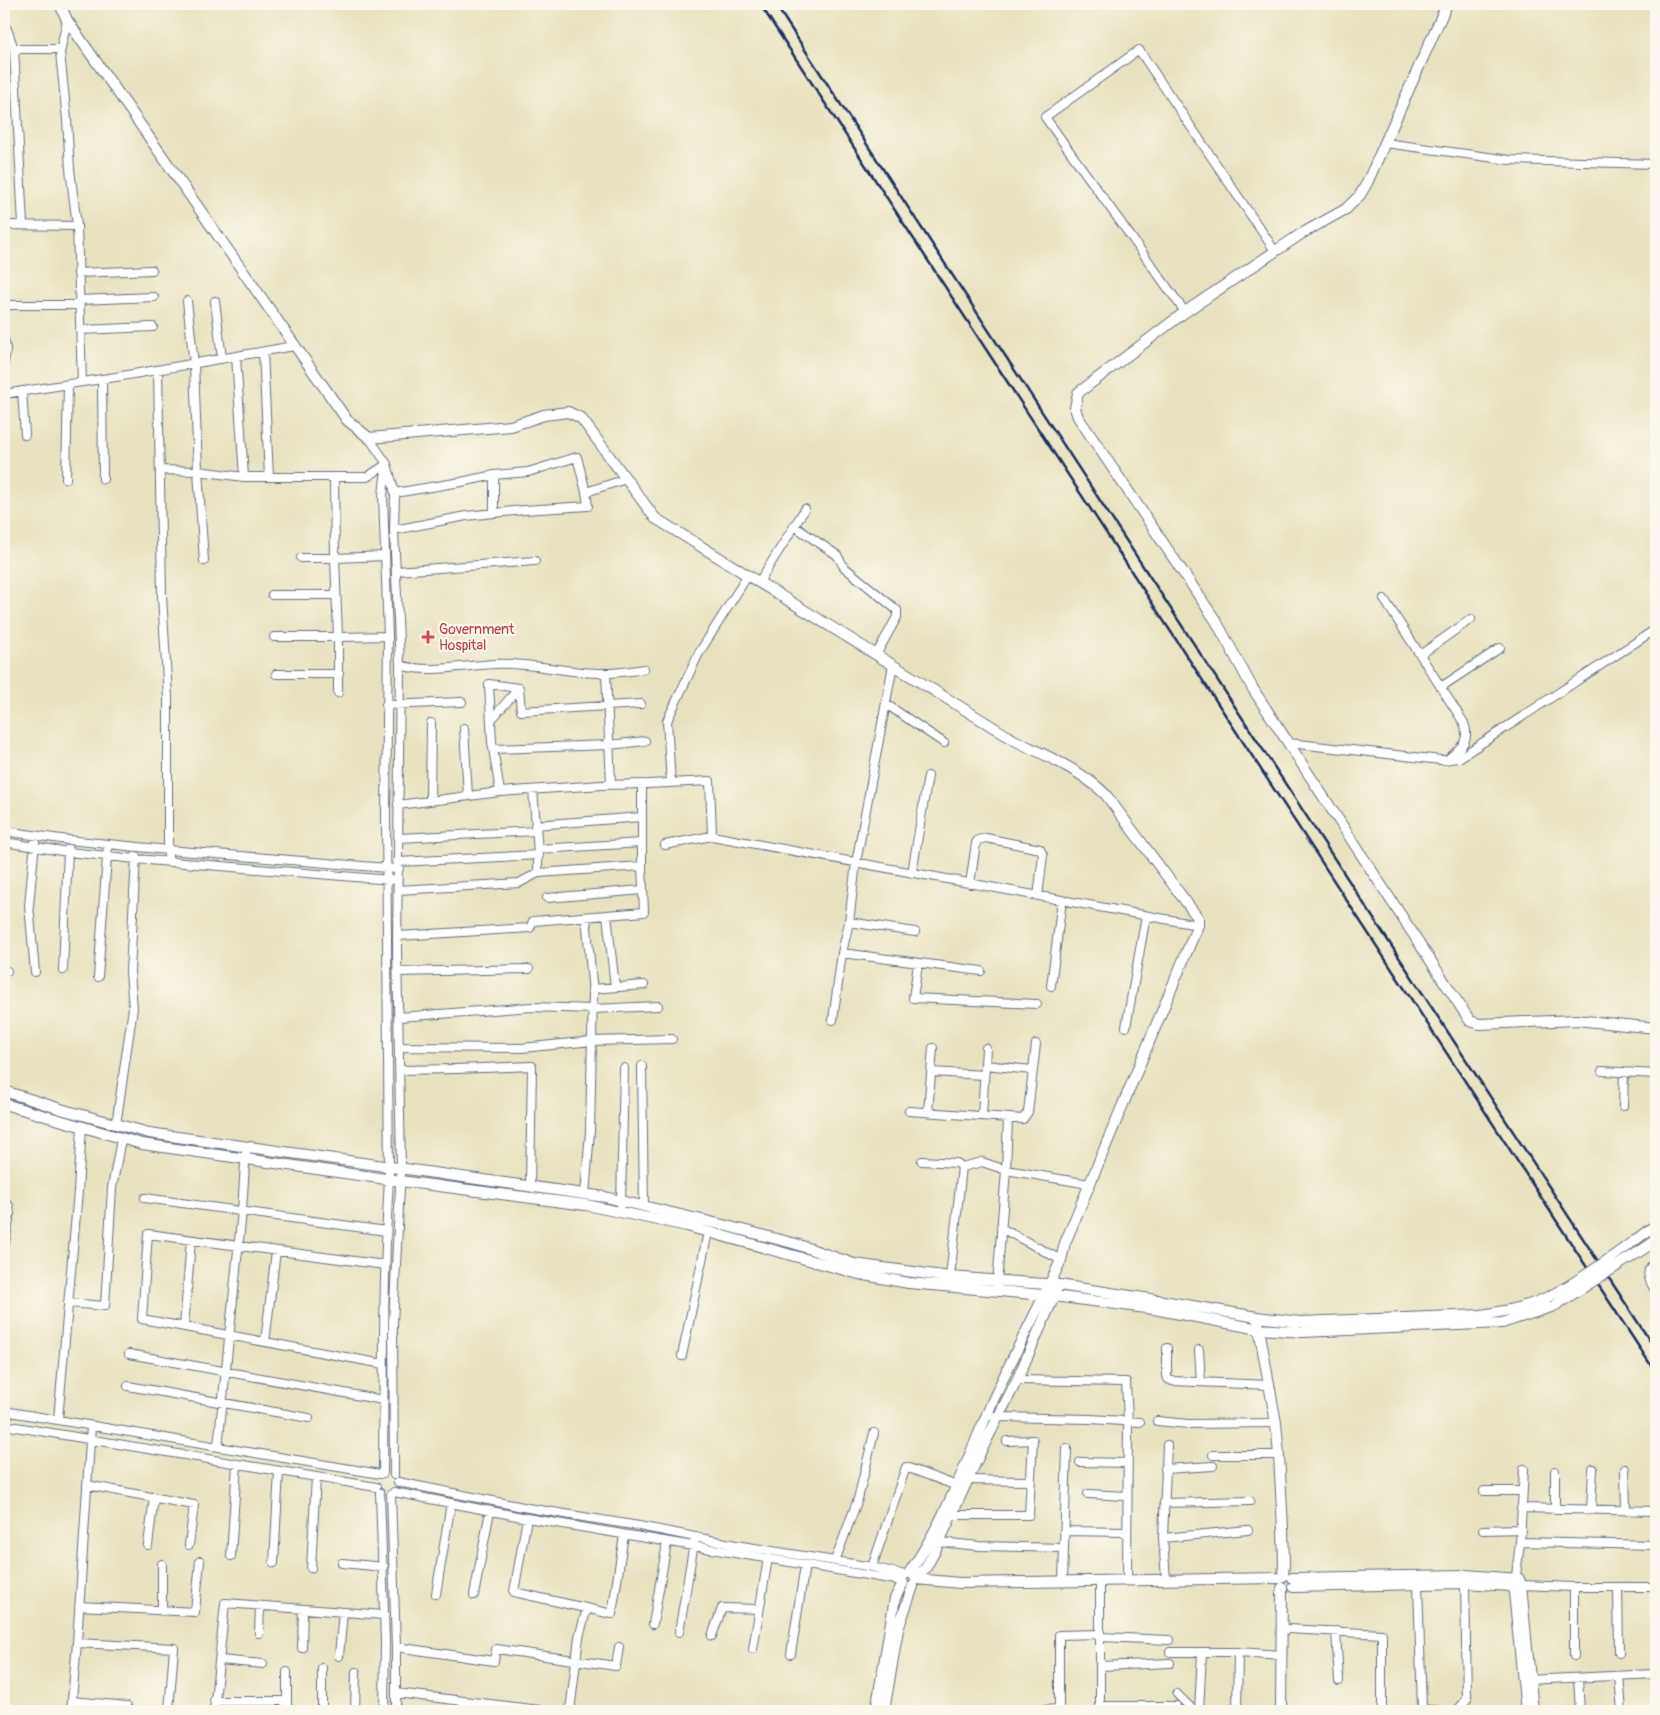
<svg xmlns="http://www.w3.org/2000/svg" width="1660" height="1715" font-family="Pangolin,sans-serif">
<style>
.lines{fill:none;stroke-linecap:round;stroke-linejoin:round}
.minor-casing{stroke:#636e80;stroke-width:10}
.tertiary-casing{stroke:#636e80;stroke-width:12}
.minor{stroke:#fff;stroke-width:8}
.tertiary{stroke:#fff;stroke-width:10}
.rail{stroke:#1b2f5e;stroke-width:2.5}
.tertiary-bridge-casing{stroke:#636e80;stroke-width:12;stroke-linecap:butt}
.tertiary-bridge{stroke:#fff;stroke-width:10}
.health-dot{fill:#e0444e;stroke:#fbf7ec;stroke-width:2}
.labels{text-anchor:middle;stroke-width:4.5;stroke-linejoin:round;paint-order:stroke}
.health-label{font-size:14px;fill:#be3a42;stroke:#fbf7ec;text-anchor:start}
</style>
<rect width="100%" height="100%" fill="#fbf7ec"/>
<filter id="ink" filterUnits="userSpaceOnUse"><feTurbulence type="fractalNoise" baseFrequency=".02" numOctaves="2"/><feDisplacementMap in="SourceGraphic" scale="10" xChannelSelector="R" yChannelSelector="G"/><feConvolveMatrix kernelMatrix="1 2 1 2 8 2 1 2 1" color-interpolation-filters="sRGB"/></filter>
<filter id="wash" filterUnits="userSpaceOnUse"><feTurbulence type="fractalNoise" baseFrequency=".0096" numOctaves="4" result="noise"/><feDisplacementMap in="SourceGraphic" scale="20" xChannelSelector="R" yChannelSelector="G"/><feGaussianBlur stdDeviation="1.12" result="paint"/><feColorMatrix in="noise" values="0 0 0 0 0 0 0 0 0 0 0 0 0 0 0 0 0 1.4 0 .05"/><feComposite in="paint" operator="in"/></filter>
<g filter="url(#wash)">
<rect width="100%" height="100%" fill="#e8e2c0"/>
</g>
<g filter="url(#ink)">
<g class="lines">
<g class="minor-casing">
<path id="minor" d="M67,20L60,52L67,120L70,169L77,226L82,382
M4,29H7L14,49H61
M14,49L23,225
M1385,143L1510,160L1656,164
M4,225L77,226
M78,273L152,270
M79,300L154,297
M187,301L194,364L198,471L204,561
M215,301L222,359
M4,305H79
M1185,312L1045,117L1139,50L1275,251
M80,330L153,327
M4,339L6,348L4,363
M236,356L244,477
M158,370L162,595L168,698V862
M102,379L103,479
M22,391L25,435
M4,394L122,376L294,346
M369,438L387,464L395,493L394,530L400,665L397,948L401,1168L393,1323L394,1475
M160,470L198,471L244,477H269L263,352
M494,475V513
M269,477H367L387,464
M66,479L68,384
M395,493L461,482L494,475L528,472L577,457L586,492L626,479
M794,526L837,555L844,567L897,610V617L876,655
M394,530L466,516L524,510L588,506L586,492
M385,556L335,558L338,637L388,636
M301,558H335L334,478
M396,571L535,561
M759,582L805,509
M272,595H336
M1384,599L1464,723C1471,742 1460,748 1447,760
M274,637H338V693
M1420,655L1471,619
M400,665C427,674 467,665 495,664C533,662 569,674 606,673C618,673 631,671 644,669
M606,673L611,784
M276,674H339
M1441,687L1500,648
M886,704L944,743
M386,705L462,702
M491,720L519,688
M464,728L468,796
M1289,743L1441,760L1459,758L1656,629
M494,749L609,745L645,741
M671,783L667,721L699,653L748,575
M642,784V866
M500,792L492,742L489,684L519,688L521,711L641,704
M430,801L431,723
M398,805L500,792L602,785L648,784L710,781L712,836
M535,825L642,817
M4,831L68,840L168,850L399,869
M399,838L536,831
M4,842L68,852L136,859L391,880
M35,842L29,905L35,972
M665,845L712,836L1198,925
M538,849L642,843
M398,862L539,855
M912,873L928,776
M970,884L976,843L978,840L986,838L1040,849L1043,855L1038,896
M398,890L519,883L538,873
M547,898L643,890
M607,915L615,987
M849,922L915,932
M398,936L530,928L533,921L644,912L642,866L538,873C539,846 535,818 533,790
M842,953L981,971
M918,964L913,998L1037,1004
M63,970L68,849
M4,971H7
M398,972L529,969
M98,977L108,844
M1051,986L1062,900
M592,989L644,985
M399,1017L532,1007L593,1009L658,1006
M833,1020L842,953L849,922L856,863L893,665
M1126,1027L1146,916
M399,1047L522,1048L592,1041L672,1039
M985,1065L1032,1070
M642,1066L644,1207
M399,1070L456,1069L532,1066L530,1187
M1602,1071L1656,1074
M931,1072L984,1075
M1623,1106L1624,1072
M909,1111L1023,1119L1028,1112L1036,1044
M928,1112L933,1048
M982,1116L986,1048
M116,1125L133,1008L130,972L136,856
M922,1161L957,1163L962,1167L950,1277
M962,1167L982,1162L1006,1170L1089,1184
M585,1195L590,1131L593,993L586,917
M145,1198L386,1231
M4,1202L9,1206L10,1215L4,1247
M621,1204L624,1068
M1001,1228L1061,1260
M1656,1261C1643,1271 1649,1280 1656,1292
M997,1284L1006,1170L1008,1118
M68,1303L105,1306L112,1188L121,1139
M184,1327L191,1240
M265,1342L276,1251
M1167,1348V1376L1168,1379L1172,1381L1270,1385
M1199,1350L1201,1382
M129,1354L383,1400
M682,1356L708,1232
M383,1364L142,1319L148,1234L385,1265
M1017,1380L1126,1382L1128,1421L1127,1580
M128,1386L309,1418
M4,1411L380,1474
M987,1415L997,1417L1090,1419L1140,1422
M58,1420L78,1191L82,1127
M1157,1421L1188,1424L1276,1423
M4,1425L376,1487
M218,1447L242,1211L246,1148
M1213,1455H1279
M1080,1462L1127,1463
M1165,1469L1213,1466
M1625,1469L1626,1511
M1555,1471V1509
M383,1473C384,1375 383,1277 389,1179L386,816L388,636L383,495L386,469
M968,1480L1031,1481
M398,1482L528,1508L639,1526L736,1545L872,1567L905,1575
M87,1485L194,1505L189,1545
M1484,1491H1522
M394,1492L527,1518L902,1581
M380,1493L385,1642L384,1711
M391,1494L396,1647V1711
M1088,1494L1127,1496
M1164,1503L1250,1501
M1521,1508L1656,1511
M1591,1510L1593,1469
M952,1515H1029L1033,1440L1007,1441
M527,1518L514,1592L612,1614L624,1535
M1483,1530L1521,1529
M1064,1531L1127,1532
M1163,1538L1248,1530
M939,1542L979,1546L1064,1548
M1520,1542L1524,1469
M148,1545L154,1497
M231,1556L237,1464
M835,1561L858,1499L874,1433
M274,1563L279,1471
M342,1563L384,1567
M872,1567L906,1467L957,1486
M311,1568L316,1477
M1166,1580L1163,1538L1167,1445
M1063,1581L1067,1448
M1100,1581V1711
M1418,1584L1422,1709L1443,1711
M1515,1584L1520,1542L1656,1545
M1521,1585L1574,1587H1656
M1574,1587V1656
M1618,1587L1619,1653
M436,1594L451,1503
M474,1595L490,1511
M79,1606L195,1612L200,1561
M162,1611V1564
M653,1624L667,1543
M1288,1629L1382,1634V1709L1384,1711
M1336,1631L1339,1681
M679,1632L694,1543
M259,1633L260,1606
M712,1636L722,1608L759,1609
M1101,1637L1169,1640
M77,1643L174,1648L169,1711
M396,1647L494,1661L496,1649L616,1666L619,1647
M302,1648L303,1609
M753,1649L768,1558
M1170,1652H1238L1281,1655
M791,1654L805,1565
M339,1656L343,1612
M220,1660L263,1664
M1101,1666L1170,1663
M322,1668V1711
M1619,1676L1622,1711
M1578,1678L1580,1711
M1526,1680L1656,1674
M396,1693L549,1711
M1177,1694L1194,1711
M72,1701L127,1706L126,1711
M214,1701H287
M1100,1706H1176
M71,1711L77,1643L91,1426
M214,1711L225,1603L384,1615
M287,1711V1672
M355,1711L356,1672
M570,1711L579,1637L587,1608
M1024,1711L1059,1709
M1059,1711V1635L1100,1634
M1199,1711L1202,1653
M1237,1711L1238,1652
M1457,1711L1467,1699L1465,1583"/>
</g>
<g class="tertiary-casing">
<path id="tertiary" d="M60,4L67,20L347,420L369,438L511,426L544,415L568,412L581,418L655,518L1014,740C1046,756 1080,769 1106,795L1198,918V925L1065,1243L1061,1260C1039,1309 1012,1356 991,1405C966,1462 945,1522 909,1573
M1447,4L1367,183L1360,195L1346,209L1301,234L1185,312L1078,393L1075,408L1078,417L1216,621L1253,689L1470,1021L1480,1024L1576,1020L1656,1028
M4,1091L64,1110L149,1133L605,1197L723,1225L796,1244L854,1264L950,1277L1059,1285L1163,1301L1257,1317L1300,1322
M4,1104L142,1144L400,1181L586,1205L687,1226L859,1274L909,1283L1054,1296L1154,1309L1259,1329L1303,1332
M1258,1323L1276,1423L1279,1455L1283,1529L1284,1564L1283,1576
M915,1578L925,1569L935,1551L981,1451L1017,1380L1056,1292
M1292,1578L1465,1575L1519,1579L1521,1585L1533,1711
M916,1579L960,1583L1281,1578
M1293,1587L1465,1583L1511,1586L1514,1592L1526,1711
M876,1711L895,1598L903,1583
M884,1711L898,1629L913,1586
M1281,1711L1282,1588"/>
</g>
<use href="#minor" class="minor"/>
<use href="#tertiary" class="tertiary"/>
<path class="rail" d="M760,4L1656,1373
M775,4L1656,1350"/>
<g class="tertiary-bridge-casing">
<path id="tertiary-bridge" d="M1300,1322L1481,1315C1500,1312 1519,1309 1537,1302C1576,1286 1621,1250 1656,1225
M1303,1332L1502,1323L1554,1306L1656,1241"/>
</g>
<use href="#tertiary-bridge" class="tertiary-bridge"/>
</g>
</g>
<path class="health-dot" d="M425.5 629.5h5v5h5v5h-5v5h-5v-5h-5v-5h5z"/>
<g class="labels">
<g class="health-label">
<text x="439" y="634">Government<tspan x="439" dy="16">Hospital</tspan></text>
</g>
</g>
<rect width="1660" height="1715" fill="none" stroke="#fbf7ec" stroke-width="20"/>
</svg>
